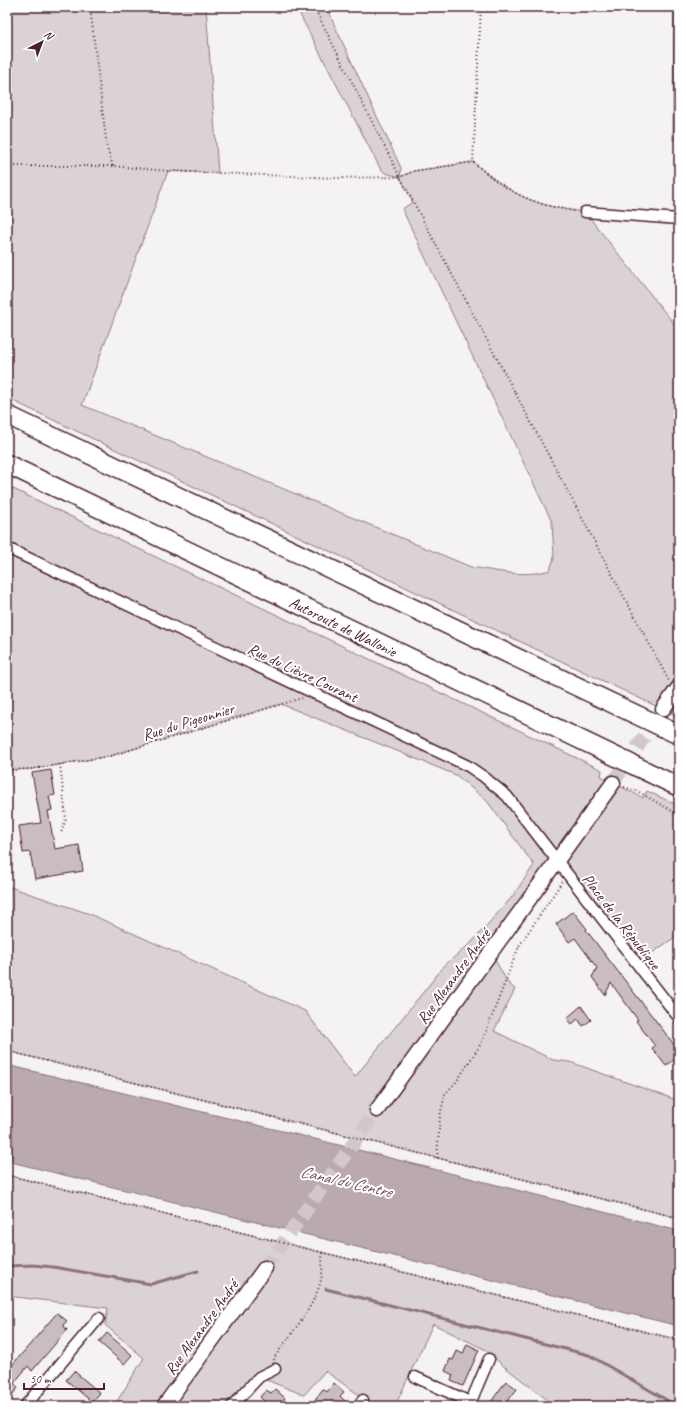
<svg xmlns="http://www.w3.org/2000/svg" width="686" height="1413" font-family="Caveat,sans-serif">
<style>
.green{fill:#dbd2d5;stroke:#927880}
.water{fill:#baa9ae;stroke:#8d727a}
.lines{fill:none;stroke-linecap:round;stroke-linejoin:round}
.stream{stroke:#8d727a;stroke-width:3}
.building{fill:#cabdc1;stroke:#4a1f2b}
.secondary-tunnel{stroke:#d2c8ca;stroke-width:14;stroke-dasharray:14 7;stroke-linecap:butt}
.street-casing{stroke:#4a1f2b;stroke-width:13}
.secondary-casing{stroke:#4a1f2b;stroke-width:17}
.highway-casing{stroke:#4a1f2b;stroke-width:21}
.path{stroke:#4a1f2b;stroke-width:2;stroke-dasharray:1 3;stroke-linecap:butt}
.street{stroke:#fff;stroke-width:10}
.secondary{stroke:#fff;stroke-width:14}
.highway{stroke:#fff;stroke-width:18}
.labels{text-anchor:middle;stroke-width:4;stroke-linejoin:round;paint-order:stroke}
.street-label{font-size:16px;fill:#4a1f2b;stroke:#fff}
.water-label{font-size:17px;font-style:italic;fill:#714f59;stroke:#fff}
</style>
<rect width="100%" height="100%" fill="#f4f2f2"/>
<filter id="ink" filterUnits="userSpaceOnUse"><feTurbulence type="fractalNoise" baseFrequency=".025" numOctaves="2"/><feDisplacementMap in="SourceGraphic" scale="8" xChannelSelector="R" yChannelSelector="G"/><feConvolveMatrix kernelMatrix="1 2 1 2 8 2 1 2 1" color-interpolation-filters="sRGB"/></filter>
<g filter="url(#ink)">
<path class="green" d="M7,7H206L218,173L168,171L82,405L471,567C497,571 524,578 550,570L554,558L552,522L402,209L413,202L400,177L385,173L380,168L296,7H326L401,168L400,177L414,171L473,162C512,196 534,206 585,212L679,330V717L7,398Z
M674,7H679V140H673Z
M7,486L602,770L601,776L643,798L647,791L679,806V934L637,964L556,862L491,953L508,983L515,989L494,1031L553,1060L570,1062L679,1101V1218L7,1051V886L90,914L305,1011L355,1077L445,965L472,942L512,897L534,865L487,801L456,775L281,704L110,756L33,769L7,770Z
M7,1175L679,1340V1406H555L501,1364L486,1350L433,1324L395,1406H375L325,1371L304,1395L259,1377L232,1406H114L144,1358L105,1325L108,1308L7,1296Z"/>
<path class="water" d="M7,1065L307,1137L679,1231V1326L7,1161Z"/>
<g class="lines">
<path class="stream" d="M7,1266L33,1265L53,1267L151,1284L198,1271
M326,1289L589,1355L677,1406"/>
</g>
<path class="building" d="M51,770L55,795L49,796L52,810L48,811L55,849L79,845L83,871L35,879L30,852L23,853L19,826L41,823L32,773Z
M573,911L587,929L586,930L679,1051V1056L666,1066L652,1048L655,1046L636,1021L638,1020L611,983L605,995L592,977L597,968L575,938L569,942L556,924Z
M581,1006L591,1020L583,1026L578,1019L572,1024L567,1018Z
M57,1313L67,1321L63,1325L67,1330L32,1371L28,1366L14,1383L18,1388L12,1395L7,1391V1371Z
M107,1333L132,1355L124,1364L99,1342Z
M467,1344L479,1350L463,1386L451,1381L453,1375L445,1371L450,1359L453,1360L457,1351L463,1354Z
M74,1371L100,1393L92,1402L66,1380Z
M506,1381L517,1389L504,1406H488Z
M334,1383L344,1392L340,1396L345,1401L340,1406H310L323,1389L327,1392Z
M275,1389L285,1398L278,1406H260L264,1401L260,1397L266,1390L271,1393Z"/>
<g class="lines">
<path class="secondary-tunnel" d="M613,783L663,709
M265,1268L377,1110"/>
<g class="street-casing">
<path id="street" d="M585,212L679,219
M7,548L468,766L484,777L507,796L679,1018
M415,1377L470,1402
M25,1406L99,1318
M232,1406L259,1377L275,1369
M358,1406L363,1400
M469,1406L489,1359"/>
</g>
<g class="secondary-casing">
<path id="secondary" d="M663,709L679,687
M377,1110L613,783
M164,1406L265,1268"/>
</g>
<g class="highway-casing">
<path id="highway" d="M7,415L679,735
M7,464L679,787"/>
</g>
<path class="path" d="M90,7L107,148L113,166
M314,7L400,177L669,681
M481,7L473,162C506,191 532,205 575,211
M7,166H113L168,171L337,178L400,177L414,171L473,162
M60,764L66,819L61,833
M7,770L33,769L110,756L302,698
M624,787L637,791L679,815
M7,1051L679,1218
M437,1158L440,1116L445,1094L457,1081L482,1042L519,946L562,882
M7,1175L679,1340
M274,1360V1358C289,1336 315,1307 321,1280C323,1271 322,1261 322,1252"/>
<use href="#street" class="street"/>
<use href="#secondary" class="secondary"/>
<use href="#highway" class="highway"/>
</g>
</g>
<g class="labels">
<g class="street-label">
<text transform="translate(343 626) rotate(26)" y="6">Autoroute de Wallonie</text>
<text transform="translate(303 672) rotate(25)" y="6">Rue du Lièvre Courant</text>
<text transform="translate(188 721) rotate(-17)" y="6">Rue du Pigeonnier</text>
<text transform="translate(622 921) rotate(52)" y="6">Place de la République</text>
<text transform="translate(453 976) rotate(-54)" y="6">Rue Alexandre André</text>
<text transform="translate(201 1327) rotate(-54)" y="6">Rue Alexandre André</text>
</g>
<g class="water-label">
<text transform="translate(346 1181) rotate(13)" y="6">Canal du Centre</text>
</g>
</g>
<rect width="686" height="1413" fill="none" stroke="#fff" stroke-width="24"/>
<rect x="12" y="12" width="662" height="1389" fill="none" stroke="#4a1f2b" stroke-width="1.5" filter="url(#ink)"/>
<g transform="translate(42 42) rotate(42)" stroke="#ffffff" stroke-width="3" paint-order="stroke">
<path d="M0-3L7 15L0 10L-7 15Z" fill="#4a1f2b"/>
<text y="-6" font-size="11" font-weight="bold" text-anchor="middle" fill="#4a1f2b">N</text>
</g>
<path d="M24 1383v6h80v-6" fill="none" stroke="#4a1f2b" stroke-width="2"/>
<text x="30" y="1383" font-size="12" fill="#4a1f2b" stroke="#ffffff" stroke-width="3" paint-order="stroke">50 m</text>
</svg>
